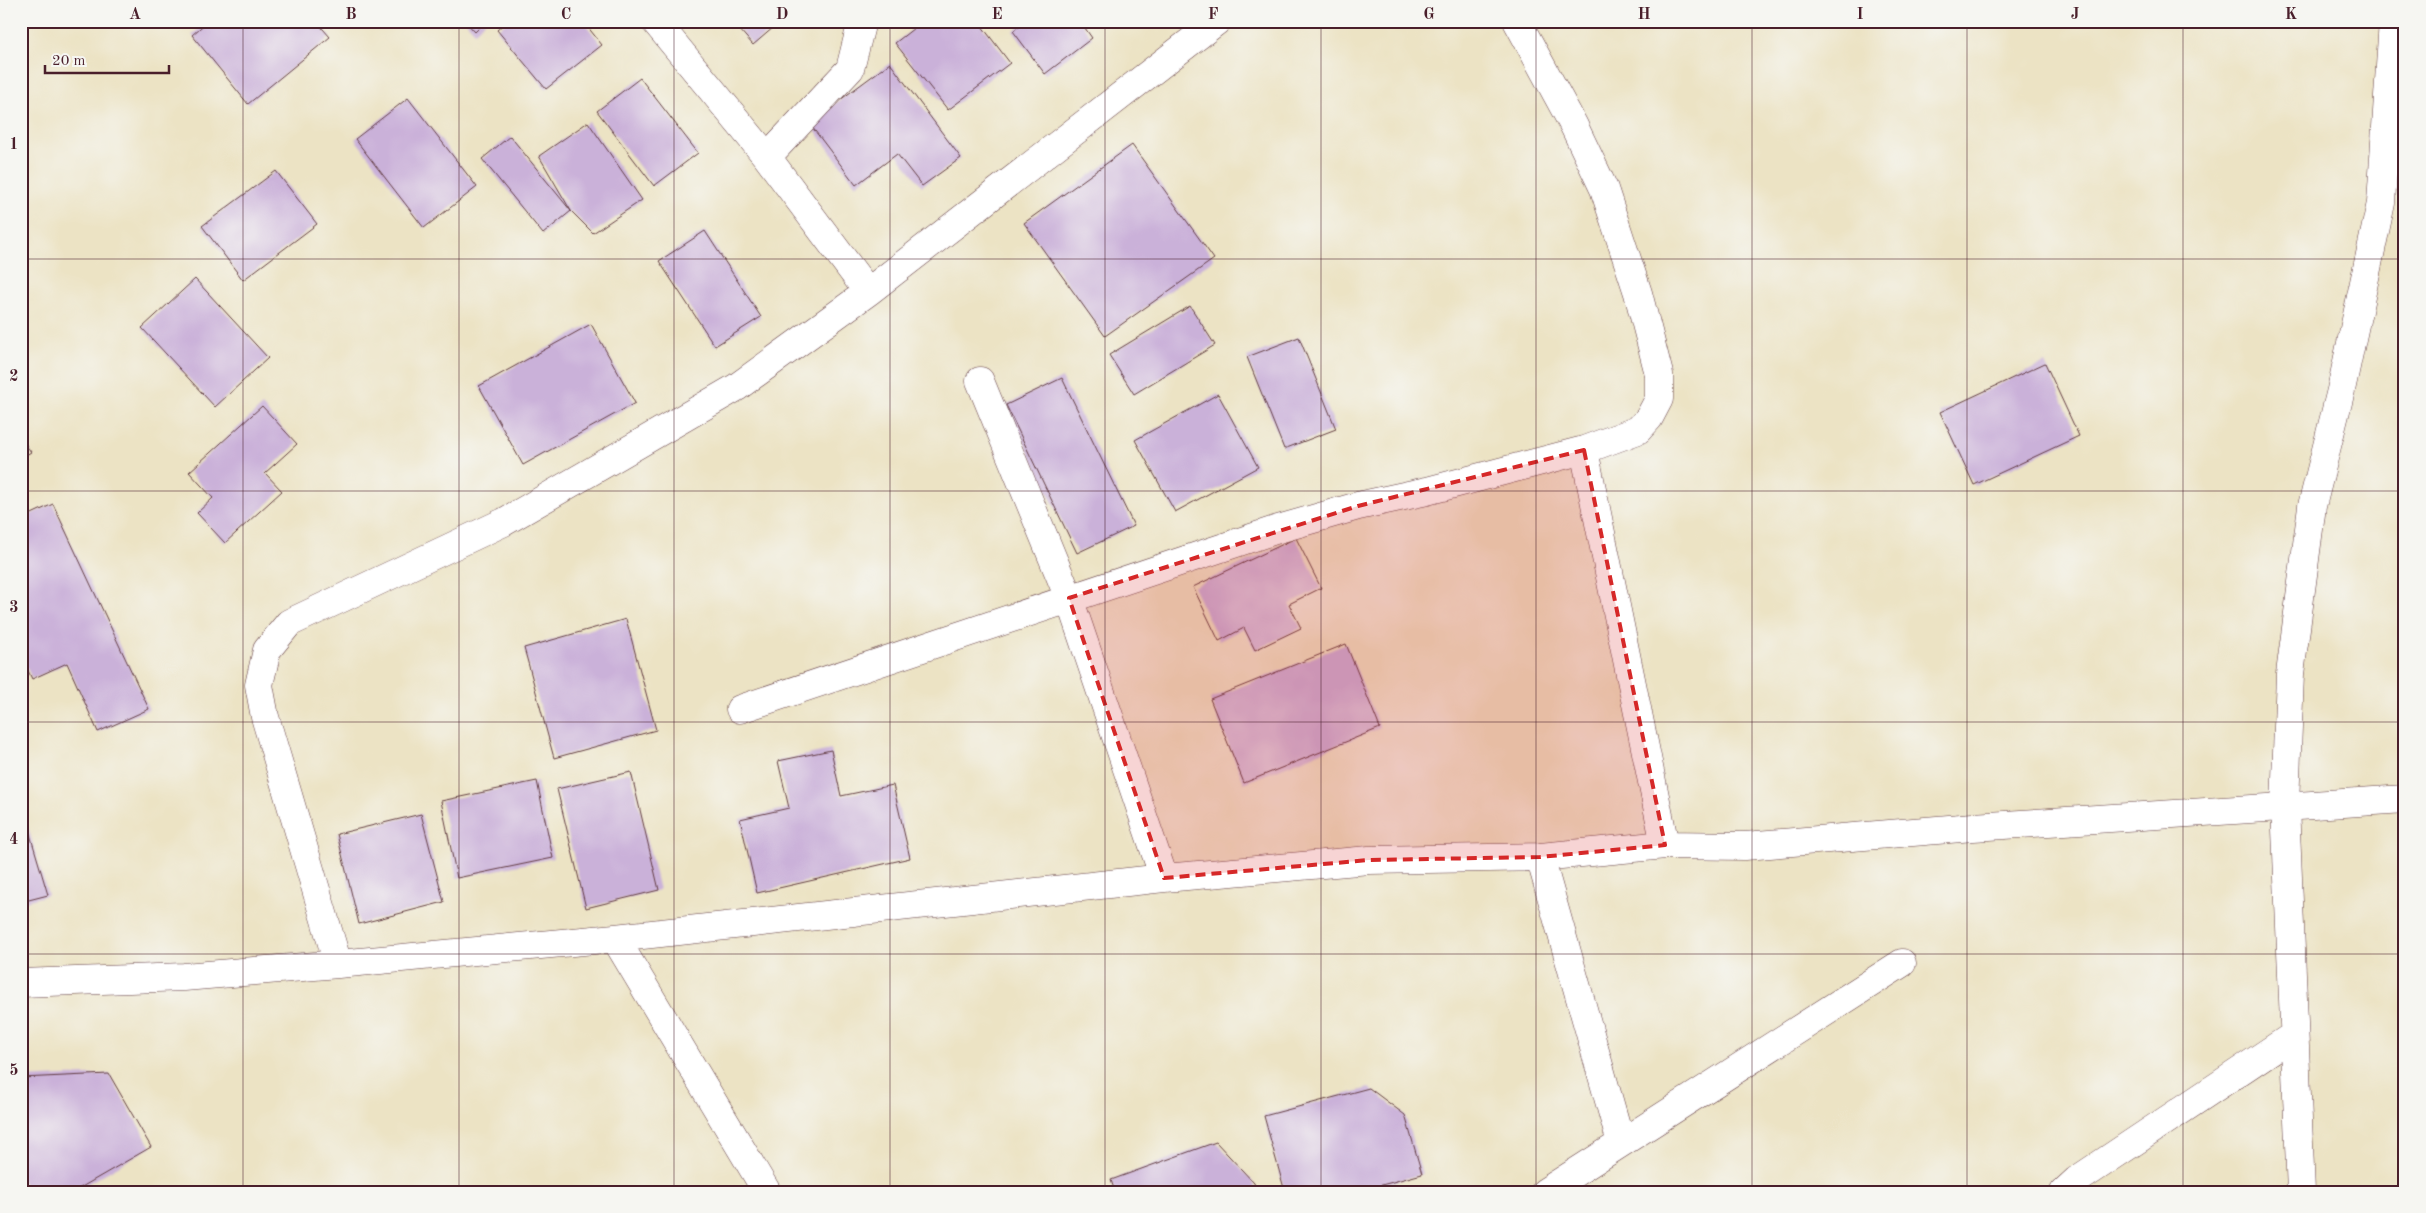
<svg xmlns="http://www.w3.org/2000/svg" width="2426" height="1213" font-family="'Old Standard TT',serif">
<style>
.building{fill:#cab1d9}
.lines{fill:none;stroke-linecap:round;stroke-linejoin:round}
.street-casing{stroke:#623c42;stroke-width:29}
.street{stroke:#fff;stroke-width:28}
.marked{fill:#d62828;fill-opacity:0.2;stroke:#d62828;stroke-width:4;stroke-dasharray:10 6;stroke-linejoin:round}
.grid{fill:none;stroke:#4a1f2b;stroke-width:1;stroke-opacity:0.55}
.neatline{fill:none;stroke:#4a1f2b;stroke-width:2}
.grid-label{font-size:16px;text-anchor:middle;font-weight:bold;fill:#4a1f2b}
</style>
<rect width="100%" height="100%" fill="#f6f6f2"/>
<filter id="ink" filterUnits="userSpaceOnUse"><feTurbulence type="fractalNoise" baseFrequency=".02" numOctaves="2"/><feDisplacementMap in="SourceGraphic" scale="10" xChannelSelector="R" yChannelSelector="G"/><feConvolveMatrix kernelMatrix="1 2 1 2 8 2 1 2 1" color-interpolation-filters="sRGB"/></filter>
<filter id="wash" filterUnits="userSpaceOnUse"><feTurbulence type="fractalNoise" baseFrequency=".0096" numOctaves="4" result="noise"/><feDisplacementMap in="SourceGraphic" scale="20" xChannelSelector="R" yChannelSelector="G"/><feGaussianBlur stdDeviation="1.12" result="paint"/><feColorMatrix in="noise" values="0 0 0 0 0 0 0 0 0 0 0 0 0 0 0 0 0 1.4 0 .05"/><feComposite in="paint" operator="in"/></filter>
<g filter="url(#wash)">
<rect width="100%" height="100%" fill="#ece3c4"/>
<g id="blocks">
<path class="building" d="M208,21H316L330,37L248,104L192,35Z
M465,21H486L475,32Z
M507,21H583L602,45L546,89L497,30Z
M732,21H781L753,45Z
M923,21H978L1010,63L948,110L895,43Z
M1025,21H1080L1092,38L1045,74L1013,31Z
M890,63L961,158L922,186L897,154L856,185L809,123Z
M640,78L698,153L654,186L597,111Z
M408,98L477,187L424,228L355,139Z
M588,122L642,200L593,233L571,211L539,156Z
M510,136L571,211L543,234L482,159Z
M1132,145L1214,259L1105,336L1024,223Z
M276,171L317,224L243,280L202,226Z
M705,231L761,317L715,346L659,261Z
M195,279L268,358L215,407L142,328Z
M1190,306L1215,345L1134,394L1109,355Z
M591,324L635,403L523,465L479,386Z
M1299,337L1336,429L1284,449L1247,357Z
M2045,363L2079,436L1974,485L1940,412Z
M1062,378L1134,526L1077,553L1006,405Z
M1218,394L1258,467L1175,512L1135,440Z
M262,406L297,444L265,473L282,491L225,543L197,513L213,498L189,472Z
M21,438L31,452L21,458Z
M53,504L149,709L98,732L67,663L32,679L21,656V519Z
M1296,538L1321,588L1289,604L1301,628L1255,650L1244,628L1219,641L1193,587Z
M626,619L656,730L554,758L524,648Z
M1346,644L1380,728L1244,783L1210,699Z
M831,750L841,796L893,785L910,858L757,893L740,819L789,808L778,761Z
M631,772L659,890L586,908L557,789Z
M537,781L553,858L457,878L441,801Z
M21,804L48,895L21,902Z
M421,814L444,902L359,924L337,834Z
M109,1074L151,1147L73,1192H29L21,1178V1078Z
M1369,1088L1405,1115L1422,1174L1356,1192H1285L1264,1116Z
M1216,1142L1254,1183L1257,1192H1115L1111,1180Z"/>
</g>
</g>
<g filter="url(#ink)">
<use href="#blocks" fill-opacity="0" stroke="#623c42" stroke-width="1"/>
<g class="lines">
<g class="street-casing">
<path id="street" d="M655,21L767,157L868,292
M767,157L850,69L862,21
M980,381L1069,598L1164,878
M1584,450L1665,845
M740,709L1275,530L1358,506L1427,491L1584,450L1638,430L1649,418L1659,399V374L1638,293L1604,189L1574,126L1517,21
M1540,857L1621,1143
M615,938L767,1192
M338,964L265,717L259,685L267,650L289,623L504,522L737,387L868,292L1217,21
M21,983L184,977L338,964L615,938L1164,878L1369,860L1540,857L1665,845L1745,846L1973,827L2405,799
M1545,1192L1902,963
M2064,1192L2077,1180L2294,1035
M2301,1192L2285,805L2290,674L2312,506L2341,390L2381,203L2393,21"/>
</g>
<use href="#street" class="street"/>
</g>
</g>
<path class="marked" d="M1584,450L1665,845L1540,857L1369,860L1164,878L1069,598L1358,506Z"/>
<path class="grid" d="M243,21V1192M459,21V1192M674,21V1192M890,21V1192M1105,21V1192M1321,21V1192M1536,21V1192M1752,21V1192M1967,21V1192M2183,21V1192M21,259H2405M21,491H2405M21,722H2405M21,954H2405"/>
<rect width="2426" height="1213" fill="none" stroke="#f6f6f2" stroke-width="55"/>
<path d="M45 65v8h124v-8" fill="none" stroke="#4a1f2b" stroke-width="2.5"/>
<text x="52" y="65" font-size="15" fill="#4a1f2b" stroke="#f6f6f2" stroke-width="4" paint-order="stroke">20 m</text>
<rect x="28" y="28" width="2370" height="1158" class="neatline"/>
<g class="grid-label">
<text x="135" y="19">A</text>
<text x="351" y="19">B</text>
<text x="566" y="19">C</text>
<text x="782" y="19">D</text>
<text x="997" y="19">E</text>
<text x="1213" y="19">F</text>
<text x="1429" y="19">G</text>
<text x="1644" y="19">H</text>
<text x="1860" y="19">I</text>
<text x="2075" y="19">J</text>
<text x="2291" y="19">K</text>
<text x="14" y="149">1</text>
<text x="14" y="381">2</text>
<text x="14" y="612">3</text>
<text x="14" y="844">4</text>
<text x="14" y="1075">5</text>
</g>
</svg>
